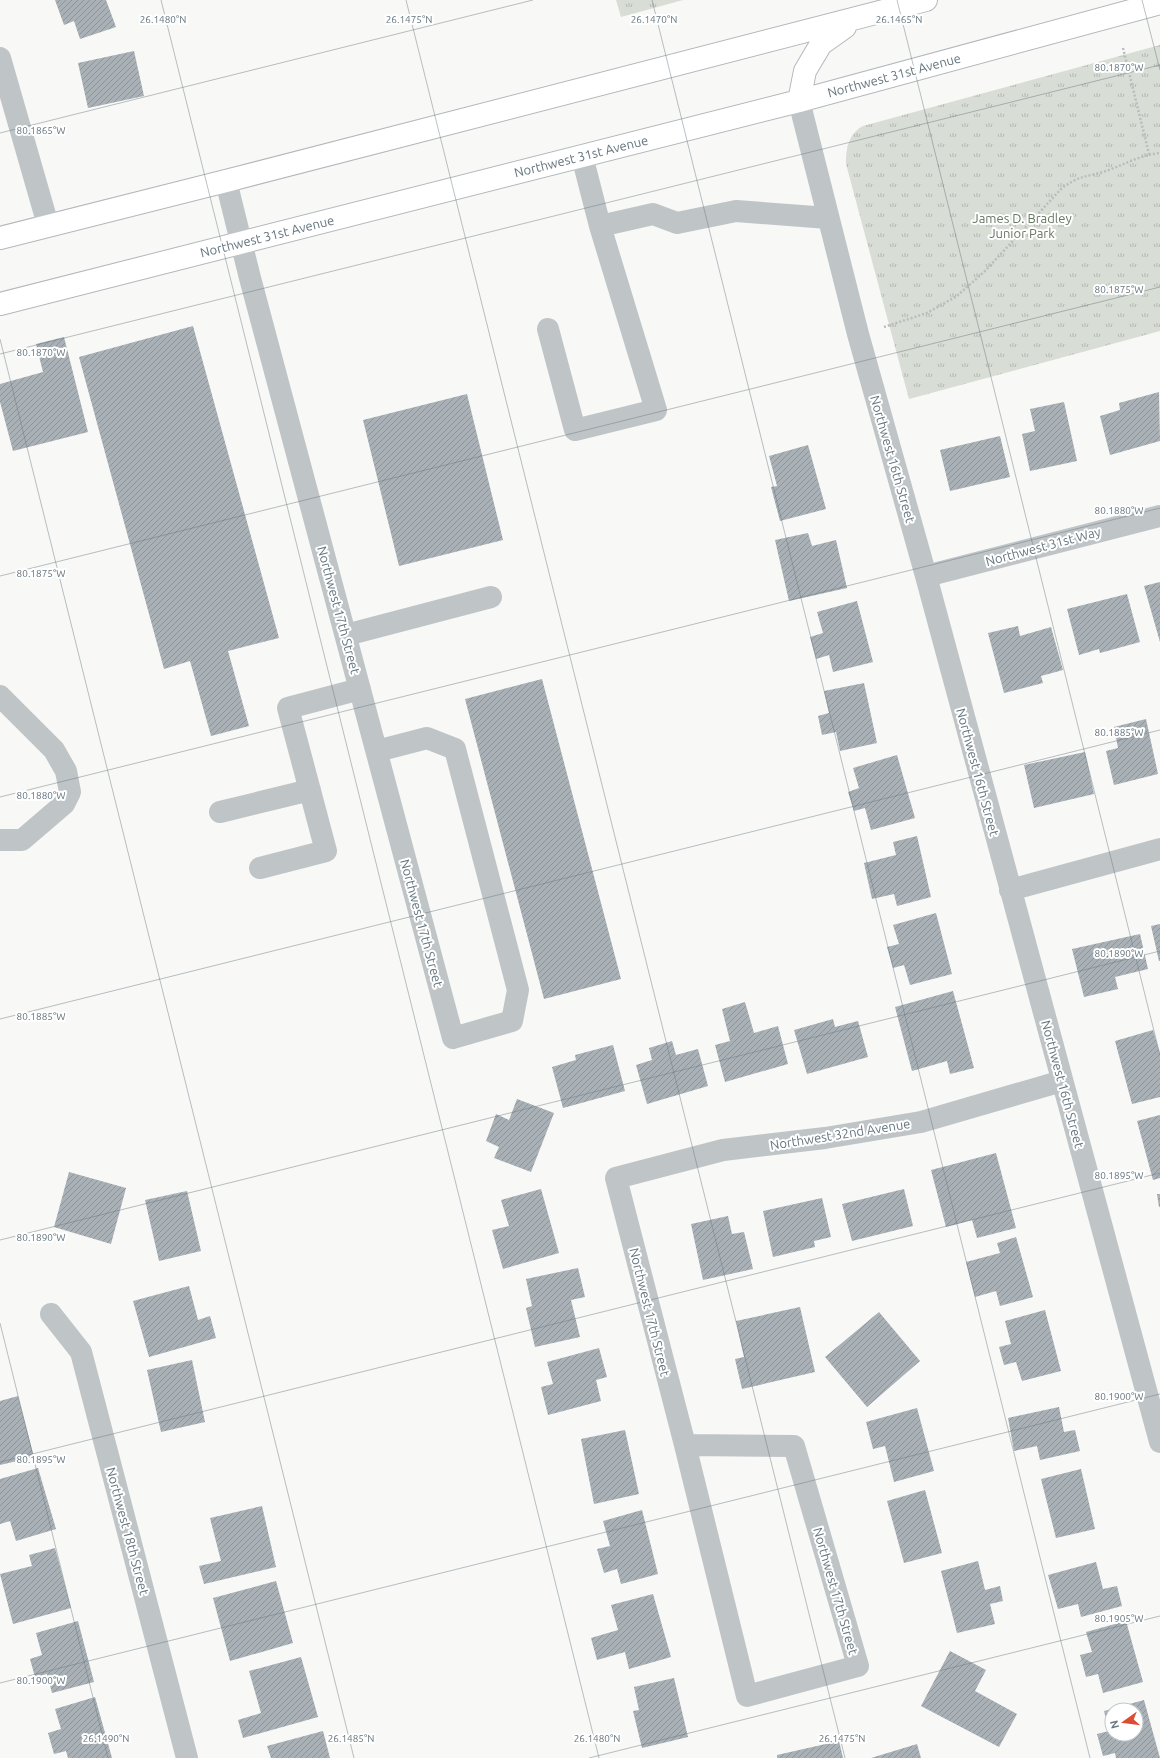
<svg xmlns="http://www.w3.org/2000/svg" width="1160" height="1758" font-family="Ubuntu,sans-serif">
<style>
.grass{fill:url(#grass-tufts)}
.building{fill:url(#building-hatch);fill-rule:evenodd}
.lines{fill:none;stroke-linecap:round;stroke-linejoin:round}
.major-casing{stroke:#b3b8bc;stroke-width:24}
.path{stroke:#babdbf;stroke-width:2.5;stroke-dasharray:2 2;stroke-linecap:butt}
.minor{stroke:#bfc4c7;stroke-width:22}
.major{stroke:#fff;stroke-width:22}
.ticks{fill:none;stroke:#65757f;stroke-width:1;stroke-opacity:0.45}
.labels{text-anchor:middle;stroke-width:4;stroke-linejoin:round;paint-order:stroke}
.street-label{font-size:13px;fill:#65757f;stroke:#fff}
.park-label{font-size:13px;fill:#687763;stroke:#fff}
.ticks-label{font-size:10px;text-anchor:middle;fill:#65757f;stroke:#fff;stroke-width:4;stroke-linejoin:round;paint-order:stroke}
</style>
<defs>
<pattern id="grass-tufts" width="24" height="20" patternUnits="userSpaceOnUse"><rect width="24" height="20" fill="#d8ddd5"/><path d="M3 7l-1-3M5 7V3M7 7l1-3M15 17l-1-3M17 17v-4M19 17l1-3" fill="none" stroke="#b3b8b2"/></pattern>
<pattern id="building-hatch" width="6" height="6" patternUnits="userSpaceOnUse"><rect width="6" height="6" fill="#a9b1b6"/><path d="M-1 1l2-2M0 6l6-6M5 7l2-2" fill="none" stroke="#8d9599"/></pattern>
</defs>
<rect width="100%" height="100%" fill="#f8f8f6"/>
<path class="grass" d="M616,0H683L621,17Z
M1160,45V331L909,399L846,164C846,149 848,134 863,126Z"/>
<path class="building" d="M55,0H106L116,27L80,39L74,21L64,25Z
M134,51L144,96L88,108L78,63Z
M193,326L279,638L228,651L249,726L211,736L190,661L164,669L79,357Z
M64,337L88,432L13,451L0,402V384L43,372L36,344Z
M1159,392L1160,441L1110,455L1100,416L1120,410L1119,403Z
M467,394L503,540L399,566L363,420Z
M1064,402L1077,461L1030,471L1022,434L1035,431L1030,409Z
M1000,436L1010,477L950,491L940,450Z
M808,445L826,509L780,521L771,487L777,486L769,456Z
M808,533L812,546L836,540L847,588L789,601L775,540Z
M1160,582V642L1144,586Z
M1127,594L1140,642L1100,653L1099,649L1079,655L1067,609Z
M857,601L873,662L833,672L829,655L816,659L810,637L823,633L817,612Z
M1018,626L1020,636L1051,627L1063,670L1041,676L1043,683L1004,693L988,633Z
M542,679L621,979L544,999L465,699Z
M864,683L877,743L840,751L836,732L822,735L818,716L829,713L824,691Z
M1146,719L1158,774L1114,785L1106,751L1118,748L1114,727Z
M1085,752L1094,794L1034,808L1024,765Z
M897,755L915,818L871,830L865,808L854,811L848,792L859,788L853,768Z
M917,836L931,897L897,906L894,894L872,899L864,863L896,855L893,842Z
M936,913L952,974L910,985L904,965L893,968L887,947L899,944L893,925Z
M1160,924V961H1159L1151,926Z
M1140,934L1148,969L1115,977L1118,989L1084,997L1072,949Z
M953,991L974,1068L950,1074L947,1061L912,1071L895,1007Z
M745,1002L754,1033L778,1026L788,1064L725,1082L715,1045L730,1041L722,1009Z
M833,1019L835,1027L858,1021L868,1057L807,1074L794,1030Z
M1153,1030L1160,1054V1097L1132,1104L1115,1041Z
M672,1041L676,1055L698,1049L708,1086L647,1104L636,1065L652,1060L649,1048Z
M613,1045L625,1091L563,1108L552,1067L576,1060L575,1055Z
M517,1099L554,1113L531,1172L494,1158L499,1147L486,1141L496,1114L509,1120Z
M1160,1115V1178L1153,1180L1137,1121Z
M996,1153L1016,1228L977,1238L972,1220L946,1227L931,1170Z
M69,1172L126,1188L111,1244L54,1227Z
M541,1189L559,1253L503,1269L492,1230L509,1226L501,1200Z
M904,1189L913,1226L852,1241L842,1204Z
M187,1191L201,1251L159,1261L145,1200Z
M1157,1194H1160V1207H1159Z
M822,1198L831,1237L814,1241L815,1247L773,1257L763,1211Z
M728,1216L732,1234L744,1232L753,1269L703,1280L691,1224Z
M1016,1237L1033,1297L1000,1306L996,1291L975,1297L966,1262L1000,1253L997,1243Z
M578,1268L585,1297L571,1300L580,1337L535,1347L526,1308L532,1306L526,1279Z
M189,1286L198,1320L210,1316L216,1338L149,1357L133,1301Z
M800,1307L815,1372L742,1389L735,1359L744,1357L736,1321Z
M1045,1310L1061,1371L1022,1381L1016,1362L1004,1365L999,1347L1011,1344L1005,1321Z
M879,1312L920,1361L867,1407L825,1357Z
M599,1348L607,1377L596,1380L601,1401L548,1415L541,1387L553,1384L547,1362Z
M192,1360L205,1422L161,1432L147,1370Z
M18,1396L34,1457L0,1465V1401Z
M1059,1407L1064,1432L1075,1430L1080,1451L1040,1460L1037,1446L1014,1451L1008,1418Z
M917,1408L934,1471L894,1482L885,1446L873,1449L866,1422Z
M625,1430L639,1494L594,1504L581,1439Z
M38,1468L56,1529L16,1541L10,1521L0,1524V1479Z
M1081,1469L1095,1529L1056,1538L1041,1479Z
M925,1490L942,1553L904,1563L887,1501Z
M262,1506L276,1567L204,1584L199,1566L221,1561L210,1518Z
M642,1510L658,1574L621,1584L617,1569L604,1573L597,1549L610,1546L603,1521Z
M55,1548L71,1608L13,1624L0,1574L32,1566L29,1555Z
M978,1561L985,1590L1000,1586L1003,1601L990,1604L995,1624L957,1633L941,1571Z
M1096,1562L1103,1589L1117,1586L1122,1606L1081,1617L1078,1604L1058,1609L1048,1575Z
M276,1581L293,1643L230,1661L213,1598Z
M653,1594L671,1657L629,1669L625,1652L597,1660L591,1638L618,1630L611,1605Z
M78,1621L94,1682L52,1693L47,1674L35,1677L30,1659L42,1655L36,1633Z
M1126,1621L1143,1682L1103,1693L1098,1674L1086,1677L1080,1655L1092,1652L1086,1632Z
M950,1651L986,1670L975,1691L1017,1714L999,1747L921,1706Z
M301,1657L318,1717L243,1738L238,1720L261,1713L249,1671Z
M674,1678L688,1737L642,1748L633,1711L639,1710L634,1687Z
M95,1697L112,1758H68L66,1751L54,1754L48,1733L61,1729L55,1709Z
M1144,1700L1160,1758H1116L1115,1753L1103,1756L1097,1734L1109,1731L1104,1711ZM1112,1710H1136V1734H1112Z
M323,1731L330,1758H271L267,1746Z
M839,1741L843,1758H777V1755Z
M917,1744L921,1758H871Z"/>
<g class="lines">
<g class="major-casing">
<path id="major" d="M799,101L805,71L821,44L845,27
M0,238L226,181L926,0
M0,304L799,101L1160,3"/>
</g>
<path class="path" d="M1123,48L1149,154
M884,327L927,313L957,296L985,271L1062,188C1079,176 1085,177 1103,172C1122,166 1139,155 1160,153"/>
<path class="minor" d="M0,58L48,225
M799,101L858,334L926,576L1160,1442
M582,156L600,226L653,214L677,223L736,211L828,218
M226,181L250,278L453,1038L512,1021L518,990L455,749L427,738L377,751
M548,329L575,430L656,410L600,226
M926,576L1160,516
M346,635L491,597
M0,696L54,750L66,771L70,792L64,804L22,840H0
M220,812L310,790
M260,868L326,851L288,708L360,689
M1010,890L1160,849
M51,1314L81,1352L187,1758
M685,1445L616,1178L723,1150L825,1138L921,1122L1062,1081
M685,1445L794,1446L858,1666L747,1696Z"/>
<use href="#major" class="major"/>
</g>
<path class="ticks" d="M161,0L599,1758M406,0L845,1758M652,0L1090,1758M897,0L1160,1055M1142,0L1160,70M0,133L533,0M0,339L354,1758M0,354L1160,65M0,576L1160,287M0,797L1160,508M0,1019L1160,730M0,1240L1160,951M0,1323L108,1758M0,1462L1160,1173M0,1683L1160,1394M589,1758L1160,1616"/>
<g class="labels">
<g class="street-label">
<text transform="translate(894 75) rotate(-15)" y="5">Northwest 31st Avenue</text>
<text transform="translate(581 156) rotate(-14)" y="5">Northwest 31st Avenue</text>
<text transform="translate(267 236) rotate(-14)" y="5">Northwest 31st Avenue</text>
<text transform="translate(893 459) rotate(74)" y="5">Northwest 16th Street</text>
<text transform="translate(1043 546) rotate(-15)" y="5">Northwest 31st Way</text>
<text transform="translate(339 610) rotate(75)" y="5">Northwest 17th Street</text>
<text transform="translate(978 772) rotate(75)" y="5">Northwest 16th Street</text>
<text transform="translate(422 923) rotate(75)" y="5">Northwest 17th Street</text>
<text transform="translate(1063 1084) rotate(75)" y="5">Northwest 16th Street</text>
<text transform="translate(840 1134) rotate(-9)" y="5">Northwest 32nd Avenue</text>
<text transform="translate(650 1312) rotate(76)" y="5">Northwest 17th Street</text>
<text transform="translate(128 1531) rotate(75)" y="5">Northwest 18th Street</text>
<text transform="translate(836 1591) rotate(74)" y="5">Northwest 17th Street</text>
</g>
<g class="park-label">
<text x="1022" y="223">James D. Bradley<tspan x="1022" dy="15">Junior Park</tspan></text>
</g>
</g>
<g class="ticks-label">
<text x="163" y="23">26.1480°N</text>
<text x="409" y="23">26.1475°N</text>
<text x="654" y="23">26.1470°N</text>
<text x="899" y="23">26.1465°N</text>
<text x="1119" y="71">80.1870°W</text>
<text x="41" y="134">80.1865°W</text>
<text x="1119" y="293">80.1875°W</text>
<text x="41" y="356">80.1870°W</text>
<text x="1119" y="514">80.1880°W</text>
<text x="41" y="577">80.1875°W</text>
<text x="1119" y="736">80.1885°W</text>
<text x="41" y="799">80.1880°W</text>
<text x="1119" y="957">80.1890°W</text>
<text x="41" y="1020">80.1885°W</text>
<text x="1119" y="1179">80.1895°W</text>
<text x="41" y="1241">80.1890°W</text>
<text x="1119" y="1400">80.1900°W</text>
<text x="41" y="1463">80.1895°W</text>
<text x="1119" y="1622">80.1905°W</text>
<text x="41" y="1684">80.1900°W</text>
<text x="106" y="1742">26.1490°N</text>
<text x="351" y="1742">26.1485°N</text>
<text x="597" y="1742">26.1480°N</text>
<text x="842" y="1742">26.1475°N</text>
</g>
<g transform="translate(1124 1722) rotate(256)"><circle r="19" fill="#ffffff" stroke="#c1c8cc"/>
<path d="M0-3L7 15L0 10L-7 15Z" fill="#db4e33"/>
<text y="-6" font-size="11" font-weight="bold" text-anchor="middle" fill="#65757f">N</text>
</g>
</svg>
